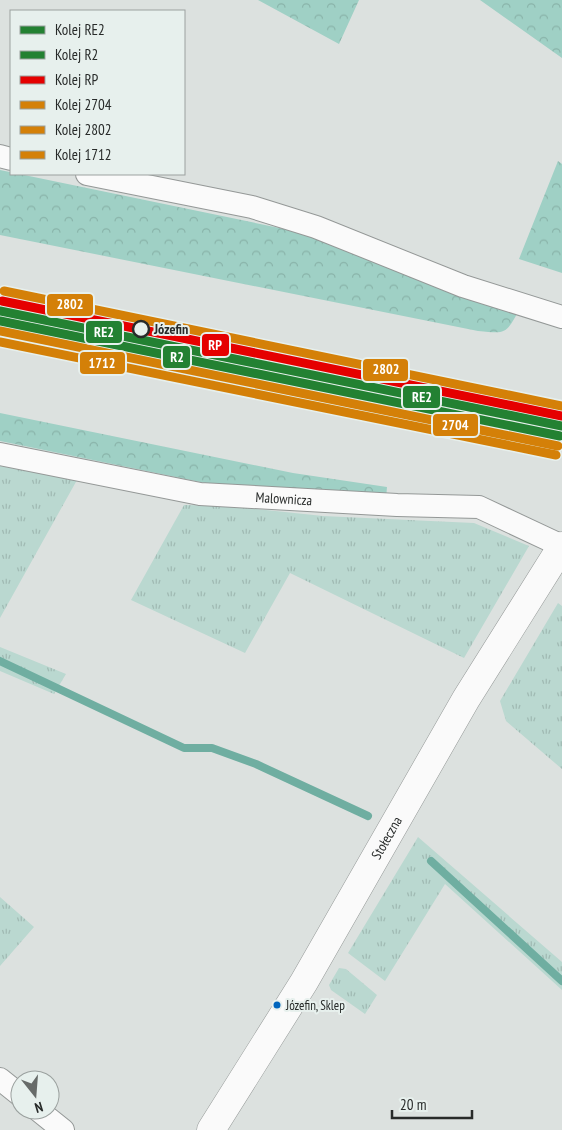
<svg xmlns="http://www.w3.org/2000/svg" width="562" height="1130" font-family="'PT Sans Narrow',sans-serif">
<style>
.grass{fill:url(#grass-tufts)}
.forest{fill:url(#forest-crowns)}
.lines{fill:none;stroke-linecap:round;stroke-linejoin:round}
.stream{stroke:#6faea1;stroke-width:8}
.minor-casing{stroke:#949897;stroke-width:24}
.tertiary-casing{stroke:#949897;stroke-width:29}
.minor{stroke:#fafafa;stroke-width:22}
.tertiary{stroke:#fafafa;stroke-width:28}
.rail-1-casing{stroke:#e7f0ed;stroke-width:12}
.rail-2-casing{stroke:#e7f0ed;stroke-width:12}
.rail-3-casing{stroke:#e7f0ed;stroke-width:12}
.rail-4-casing{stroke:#e7f0ed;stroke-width:12}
.rail-5-casing{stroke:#e7f0ed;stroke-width:12}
.rail-6-casing{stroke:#e7f0ed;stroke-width:12}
.rail-1{stroke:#238132;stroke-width:9}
.rail-2{stroke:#238132;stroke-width:9}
.rail-3{stroke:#e50000;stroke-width:9}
.rail-4{stroke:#d48008;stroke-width:9}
.rail-5{stroke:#d48008;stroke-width:9}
.rail-6{stroke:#d48008;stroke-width:9}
.stop-dot{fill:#e7f0ed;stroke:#282b2a;stroke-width:2.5}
.bus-dot{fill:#0065bd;stroke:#e7f0ed;stroke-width:2}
.labels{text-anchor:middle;stroke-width:4;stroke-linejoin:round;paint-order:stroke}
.bus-label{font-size:13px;fill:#282b2a;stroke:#e7f0ed;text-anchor:start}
.stop-label{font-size:14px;font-weight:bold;fill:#282b2a;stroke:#e7f0ed;text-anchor:start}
.street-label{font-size:14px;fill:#282b2a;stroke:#e7f0ed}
.line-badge{stroke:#e7f0ed;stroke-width:2}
.badge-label{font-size:14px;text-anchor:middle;font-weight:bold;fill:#fff}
</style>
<defs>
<pattern id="grass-tufts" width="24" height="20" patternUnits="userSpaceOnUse" patternTransform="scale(1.25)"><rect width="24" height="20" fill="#bad8d0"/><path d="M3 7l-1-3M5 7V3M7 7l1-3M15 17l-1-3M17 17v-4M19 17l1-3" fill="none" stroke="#a0bab3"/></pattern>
<pattern id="forest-crowns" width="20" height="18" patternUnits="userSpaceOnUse" patternTransform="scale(1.25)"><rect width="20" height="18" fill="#9fd0c5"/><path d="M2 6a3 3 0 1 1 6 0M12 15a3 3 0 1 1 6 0" fill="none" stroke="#89b3a9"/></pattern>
</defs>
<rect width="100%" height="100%" fill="#dce1df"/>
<path class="grass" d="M0,466L77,480L0,618Z
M184,505L227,506L323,516L474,523L529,546L464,658L290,573L245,653L131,600Z
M558,603L562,606V769L506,721L500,701Z
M0,647L66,674L54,694L0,671Z
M418,837L562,962V990L445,884L385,981L348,953Z
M0,897L34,927L0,966Z
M339,968L346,969L377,995L365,1014L331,990L329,985Z"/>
<path class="forest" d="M258,0H359L339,44Z
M480,0H562V58Z
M558,161L562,164V273L519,259Z
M0,170L294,231L518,312C505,336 504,333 478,331L0,235Z
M0,413L293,473L387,487L386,499L210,484L0,441Z"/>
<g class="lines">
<path class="stream" d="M0,661L184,748H212L256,764L368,816
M431,861L562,981"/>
<g class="minor-casing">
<g id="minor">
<path d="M0,156L11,159"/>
<path d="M87,174L252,207L316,227L463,286L562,317"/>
<path id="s1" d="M0,454L200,494L397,505L479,507L562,546"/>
<path d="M0,1079L20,1095"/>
<path d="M38,1110L63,1130"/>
</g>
</g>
<g class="tertiary-casing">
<g id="tertiary">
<path id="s2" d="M211,1130L304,982L466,699L562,546"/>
</g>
</g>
<use href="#minor" class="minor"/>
<use href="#tertiary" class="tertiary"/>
<g class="rail-1-casing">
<path id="rail-1" d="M0,311L562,426"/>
</g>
<g class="rail-2-casing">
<path id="rail-2" d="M0,321L560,436"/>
</g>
<g class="rail-3-casing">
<path id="rail-3" d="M2,301L562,416"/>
</g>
<g class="rail-4-casing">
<path id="rail-4" d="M0,331L558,446"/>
</g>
<g class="rail-5-casing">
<path id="rail-5" d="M4,291L562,406"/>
</g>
<g class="rail-6-casing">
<path id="rail-6" d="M0,342L556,455"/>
</g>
<use href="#rail-1" class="rail-1"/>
<use href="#rail-2" class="rail-2"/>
<use href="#rail-3" class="rail-3"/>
<use href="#rail-4" class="rail-4"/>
<use href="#rail-5" class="rail-5"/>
<use href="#rail-6" class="rail-6"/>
</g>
<circle class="stop-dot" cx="141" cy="329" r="8"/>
<circle class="bus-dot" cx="277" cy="1005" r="4.5"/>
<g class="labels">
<g class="bus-label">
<text x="286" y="1010">Józefin, Sklep</text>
</g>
<g class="stop-label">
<text x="154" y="334">Józefin</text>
</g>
<g class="street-label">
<text dy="5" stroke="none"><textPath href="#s1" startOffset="288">Malownicza</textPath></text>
<text dy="5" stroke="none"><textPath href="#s2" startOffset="341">Stołeczna</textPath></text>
</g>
</g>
<g class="line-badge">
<rect x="46" y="293" width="48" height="24" rx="5" fill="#d48008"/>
<rect x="85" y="320" width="38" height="24" rx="5" fill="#238132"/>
<rect x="201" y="333" width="29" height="24" rx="5" fill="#e50000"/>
<rect x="162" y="345" width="29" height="24" rx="5" fill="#238132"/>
<rect x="79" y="351" width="47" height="24" rx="5" fill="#d48008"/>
<rect x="362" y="358" width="47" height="24" rx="5" fill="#d48008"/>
<rect x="402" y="385" width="39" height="24" rx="5" fill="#238132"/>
<rect x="432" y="413" width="47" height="24" rx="5" fill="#d48008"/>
</g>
<g class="badge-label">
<text x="70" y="309">2802</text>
<text x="104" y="337">RE2</text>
<text x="215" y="350">RP</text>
<text x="177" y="362">R2</text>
<text x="102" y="368">1712</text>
<text x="386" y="374">2802</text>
<text x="422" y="402">RE2</text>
<text x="455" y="430">2704</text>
</g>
<rect x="10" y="10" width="175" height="165" fill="#e7f0ed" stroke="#9ba19f"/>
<rect x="20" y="26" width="25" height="8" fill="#238132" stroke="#9ba19f"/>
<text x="55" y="35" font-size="15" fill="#282b2a">Kolej RE2</text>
<rect x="20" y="51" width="25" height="8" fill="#238132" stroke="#9ba19f"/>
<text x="55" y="60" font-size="15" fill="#282b2a">Kolej R2</text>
<rect x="20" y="76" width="25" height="8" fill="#e50000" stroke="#9ba19f"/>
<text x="55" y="85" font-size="15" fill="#282b2a">Kolej RP</text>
<rect x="20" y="101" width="25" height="8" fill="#d48008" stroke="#9ba19f"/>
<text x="55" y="110" font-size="15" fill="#282b2a">Kolej 2704</text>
<rect x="20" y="126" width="25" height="8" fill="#d48008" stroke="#9ba19f"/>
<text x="55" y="135" font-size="15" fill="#282b2a">Kolej 2802</text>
<rect x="20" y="151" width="25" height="8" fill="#d48008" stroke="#9ba19f"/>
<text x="55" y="160" font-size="15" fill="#282b2a">Kolej 1712</text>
<g transform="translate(35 1095) rotate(163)"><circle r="24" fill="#e7f0ed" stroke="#9ba19f"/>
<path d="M0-4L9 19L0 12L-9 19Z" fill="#676b69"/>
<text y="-8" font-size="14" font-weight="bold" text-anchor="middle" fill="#282b2a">N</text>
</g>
<path d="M392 1110v8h80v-8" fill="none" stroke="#282b2a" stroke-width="2.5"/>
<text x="400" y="1110" font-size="15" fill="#282b2a" stroke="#e7f0ed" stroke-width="4" paint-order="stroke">20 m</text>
</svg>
